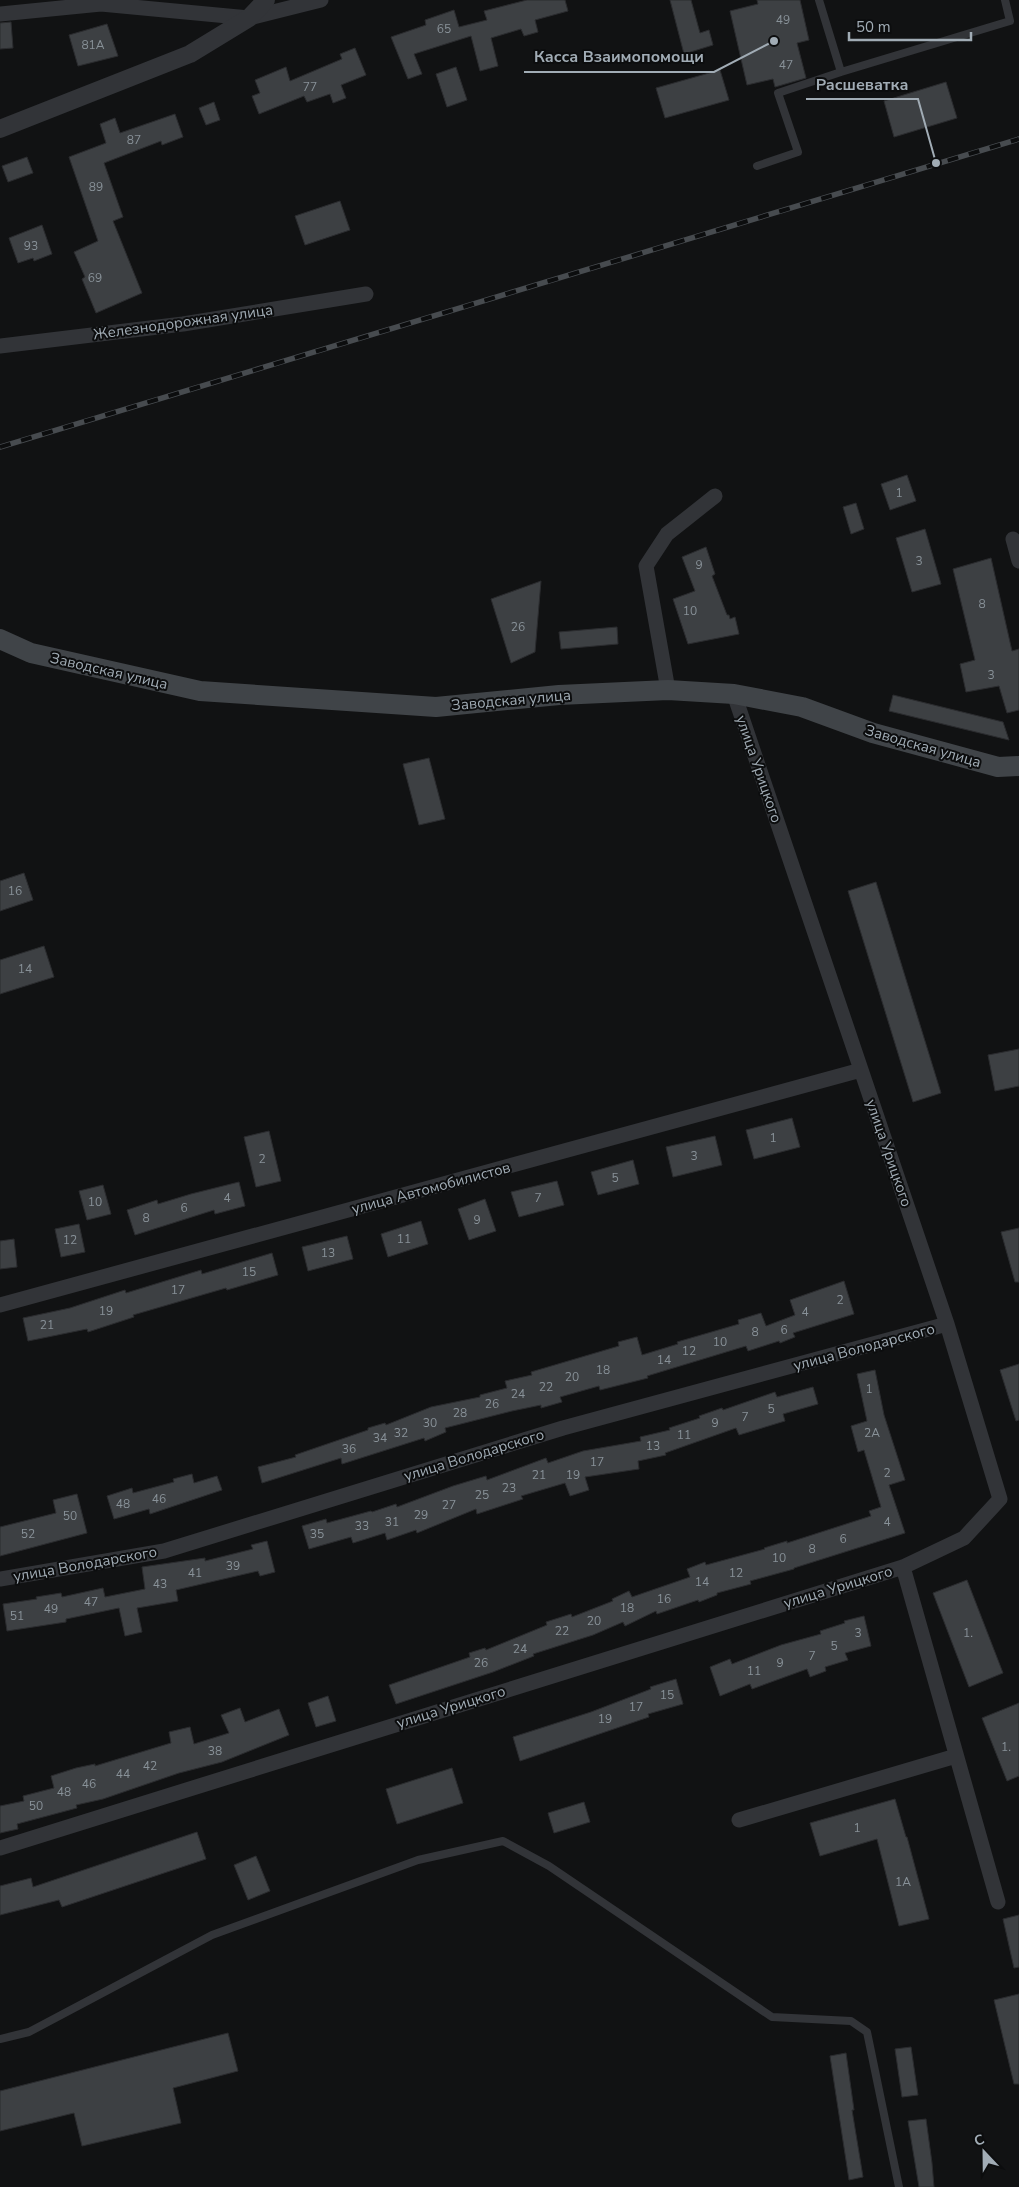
<svg xmlns="http://www.w3.org/2000/svg" width="1019" height="2187" font-family="'Nunito Sans',sans-serif">
<style>
.building{fill:#3d4043;stroke:#2b2c2f}
.lines{fill:none;stroke-linecap:round;stroke-linejoin:round}
.service{stroke:#323438;stroke-width:8}
.minor{stroke:#323438;stroke-width:15}
.tertiary{stroke:#323438;stroke-width:18}
.secondary{stroke:#404448;stroke-width:20}
.rail-casing{stroke:#474b4f;stroke-width:5.5}
.rail{stroke:#0c0d0e;stroke-width:4;stroke-dasharray:11;stroke-linecap:butt}
.labels{text-anchor:middle;stroke-width:4;stroke-linejoin:round;paint-order:stroke}
.number-label{font-size:12px;fill:#889198}
.street-label{font-size:15px;fill:#a1acb5;stroke:#0c0d0e}
.leader{fill:none;stroke:#a1acb5;stroke-width:2}
.callout-dot{fill:#a1acb5;stroke:#0c0d0e;stroke-width:2}
.callout-label{font-size:16px;text-anchor:middle;font-weight:bold;fill:#a1acb5;stroke:#0c0d0e;stroke-width:4;stroke-linejoin:round;paint-order:stroke}
</style>
<rect width="100%" height="100%" fill="#111213"/>
<path class="building" d="M527,0H565L568,11L535,20L538,32L524,36L521,29L491,38L498,66L480,71L471,36L414,54L422,74L408,79L391,37L426,25L425,20L454,10L459,27L487,20L484,11Z
M670,0H691L700,33L709,30L713,45L684,54Z
M757,0H800L809,40L797,43L806,78L775,87L773,79L747,85L730,11L758,4Z
M11,22L13,48L0,49V23Z
M107,24L118,56L78,66L69,35Z
M355,48L366,75L341,85L346,98L333,103L330,94L307,102L304,96L259,114L252,96L260,93L255,80L286,67L290,81L342,59L340,54Z
M456,67L467,100L447,107L436,74Z
M720,70L729,100L665,118L656,88Z
M946,82L957,118L894,137L884,101Z
M214,102L220,120L206,125L199,108Z
M175,114L183,137L162,145L161,141L104,163L123,217L113,221L142,293L96,313L82,279L85,277L74,252L98,241L69,157L106,143L100,124L115,118L120,133Z
M27,157L33,173L8,182L2,166Z
M340,201L350,230L305,245L295,216Z
M42,225L52,254L34,261L33,258L18,263L9,238Z
M907,475L916,501L890,510L881,484Z
M856,503L864,529L851,534L843,507Z
M925,529L941,584L912,592L896,538Z
M706,547L715,574L712,576L727,615H729L730,619L735,617L739,634L688,644L673,599L695,591L682,557Z
M991,558L1012,651L1019,649V710L1007,713L999,686L966,692L960,664L975,660L953,569Z
M541,581L535,652L511,663L491,599Z
M617,627L618,644L561,649L559,632Z
M893,695L1003,722L1009,740L889,711Z
M429,758L445,819L419,825L403,764Z
M24,873L33,900L0,911V881Z
M876,882L941,1093L913,1102L848,891Z
M44,946L54,977L0,994V960Z
M1019,1049V1086L995,1091L988,1055Z
M792,1118L800,1147L754,1159L746,1130Z
M269,1131L281,1181L256,1187L244,1137Z
M715,1136L722,1165L673,1177L666,1147Z
M633,1160L639,1184L598,1195L591,1172Z
M557,1181L564,1205L519,1217L511,1192Z
M239,1182L245,1206L215,1214L214,1210L135,1235L127,1210L157,1200L158,1204L191,1194Z
M103,1185L111,1214L87,1220L79,1191Z
M485,1199L496,1231L469,1240L458,1209Z
M421,1221L428,1244L388,1257L381,1234Z
M79,1224L85,1252L61,1257L55,1229Z
M1019,1228V1282H1015L1001,1232Z
M347,1236L353,1259L308,1271L302,1247Z
M14,1239L17,1267L0,1269V1241Z
M272,1253L278,1275L227,1290L226,1288L133,1315L134,1317L88,1332L87,1329L28,1341L23,1318L70,1308L125,1290L126,1293L201,1270L202,1274Z
M844,1281L854,1314L793,1333L795,1337L780,1343L779,1341L748,1351L746,1346L647,1376L648,1378L600,1390L599,1386L560,1397L562,1402L541,1408V1405L512,1411L445,1428L446,1432L425,1441L424,1438L342,1464L341,1458L262,1483L258,1467L296,1457L295,1455L368,1430V1428L385,1423L386,1425L431,1407L480,1397V1395L507,1388L505,1381L532,1375L531,1372L619,1346L618,1342L637,1337L642,1355L678,1344L677,1342L739,1324L738,1320L761,1313L766,1326L795,1315L790,1300Z
M1019,1364V1420L1016,1421L1000,1370Z
M875,1370L884,1415L905,1480L889,1485L905,1533L794,1568V1569L750,1581L751,1584L717,1593V1595L699,1602L698,1600L657,1614L656,1611L625,1626L623,1622L593,1635L533,1654L534,1656L493,1672L396,1704L389,1685L470,1657L469,1653L485,1648L486,1650L547,1625L546,1622L571,1614L572,1617L613,1601L612,1599L629,1591L632,1597L690,1577L687,1569L705,1562L706,1565L765,1549L764,1548L787,1541V1543L871,1516L869,1511L881,1507L864,1450L858,1452L851,1426L867,1421L857,1374Z
M813,1387L818,1404L783,1414L785,1421L739,1435L736,1428L665,1453L666,1455L638,1461L639,1469L585,1477L589,1490L570,1496L565,1483L521,1496L523,1499L477,1514L476,1509L417,1533L416,1530L387,1540L385,1533L353,1543L351,1537L309,1549L302,1526L326,1519L327,1523L371,1511L372,1512L396,1504L397,1507L453,1486L486,1476L487,1480L546,1458L548,1463L583,1451L641,1441L640,1437L670,1430L669,1428L700,1418L699,1416L722,1408L723,1410L775,1392L777,1397Z
M192,1474L194,1483L217,1476L222,1490L150,1514L149,1509L114,1519L107,1496L132,1488L133,1493L174,1482L173,1479Z
M77,1494L87,1533L0,1556V1527L56,1513L53,1500Z
M267,1541L275,1572L260,1576L258,1571L176,1590L178,1601L137,1608L142,1632L125,1636L119,1608L66,1619V1622L7,1631L3,1604L37,1599L36,1597L61,1593L62,1597L103,1588L105,1597L145,1589L142,1567L205,1558V1561L253,1549L251,1545Z
M967,1580L1003,1673L969,1687L933,1593Z
M864,1616L871,1646L845,1653L848,1660L825,1667L826,1671L810,1677L807,1669L752,1689L750,1684L720,1696L710,1667L730,1659L732,1664L781,1645L821,1634L820,1631L845,1623L844,1621Z
M676,1679L683,1704L648,1714L649,1717L520,1761L513,1737L591,1712L651,1689L650,1687Z
M328,1696L336,1721L316,1727L308,1703Z
M1019,1703V1776L1007,1781L982,1718Z
M240,1708L245,1722L279,1709L289,1735L222,1762L179,1773L103,1799L76,1805L77,1808L17,1824L18,1829L0,1833V1806L24,1801L23,1796L54,1788L51,1776L76,1768L95,1764V1766L171,1743L169,1732L190,1727L194,1744L229,1733L221,1715Z
M452,1768L463,1803L397,1824L386,1789Z
M895,1799L906,1837H907L929,1919L899,1926L877,1839L820,1856L810,1823Z
M584,1802L590,1822L554,1833L548,1813Z
M197,1832L206,1859L62,1907L59,1900L0,1915V1886L31,1878L33,1887Z
M256,1856L270,1891L248,1900L234,1865Z
M1019,1915V1967L1014,1968L1003,1919Z
M1019,1994V2084H1014L994,2000Z
M228,2033L238,2071L173,2088L181,2123L82,2146L74,2113L0,2131V2091Z
M911,2047L918,2095L902,2097L895,2049Z
M846,2053L854,2110H852L863,2177L849,2180L830,2056Z
M926,2119L932,2163L934,2187H919L908,2121Z"/>
<g class="lines">
<path class="service" d="M819,0L841,72L1010,21L1005,0
M757,166L798,152L778,93L841,72
M0,2039L29,2032L212,1935L418,1860L503,1841L549,1866L772,2017L851,2021L867,2032L899,2187"/>
<path class="minor" d="M0,14L101,4L249,18L321,0
M0,346L183,324L366,294
M1013,539L1019,561
M668,690L646,566L667,534L715,496
M0,1305L861,1070
M903,1567L998,1902
M0,1579L164,1551L563,1428L947,1324
M739,1820L956,1756
M0,1848L903,1567L964,1538L1000,1499L947,1324L734,694"/>
<path class="tertiary" d="M0,129L190,54L249,18L266,0"/>
<path class="secondary" d="M0,639L31,653L200,691L436,707L559,695L668,690L734,694L802,707L873,733L998,767L1019,766"/>
<g class="rail-casing">
<path id="rail" d="M0,447L1019,139"/>
</g>
<use href="#rail" class="rail"/>
</g>
<g class="labels">
<g class="number-label">
<text x="783" y="24">49</text>
<text x="444" y="33">65</text>
<text x="93" y="49">81А</text>
<text x="786" y="69">47</text>
<text x="310" y="91">77</text>
<text x="134" y="144">87</text>
<text x="96" y="191">89</text>
<text x="31" y="250">93</text>
<text x="95" y="282">69</text>
<text x="899" y="497">1</text>
<text x="919" y="565">3</text>
<text x="699" y="569">9</text>
<text x="982" y="608">8</text>
<text x="690" y="615">10</text>
<text x="518" y="631">26</text>
<text x="991" y="679">3</text>
<text x="15" y="895">16</text>
<text x="25" y="973">14</text>
<text x="773" y="1142">1</text>
<text x="694" y="1160">3</text>
<text x="262" y="1163">2</text>
<text x="615" y="1182">5</text>
<text x="227" y="1202">4</text>
<text x="538" y="1202">7</text>
<text x="95" y="1206">10</text>
<text x="184" y="1212">6</text>
<text x="146" y="1222">8</text>
<text x="477" y="1224">9</text>
<text x="404" y="1243">11</text>
<text x="70" y="1244">12</text>
<text x="328" y="1257">13</text>
<text x="249" y="1276">15</text>
<text x="178" y="1294">17</text>
<text x="840" y="1304">2</text>
<text x="106" y="1315">19</text>
<text x="805" y="1316">4</text>
<text x="47" y="1329">21</text>
<text x="784" y="1334">6</text>
<text x="755" y="1336">8</text>
<text x="720" y="1346">10</text>
<text x="689" y="1355">12</text>
<text x="664" y="1364">14</text>
<text x="603" y="1374">18</text>
<text x="572" y="1381">20</text>
<text x="546" y="1391">22</text>
<text x="869" y="1393">1</text>
<text x="518" y="1398">24</text>
<text x="492" y="1408">26</text>
<text x="771" y="1413">5</text>
<text x="460" y="1417">28</text>
<text x="745" y="1421">7</text>
<text x="430" y="1427">30</text>
<text x="715" y="1427">9</text>
<text x="401" y="1437">32</text>
<text x="872" y="1437">2А</text>
<text x="684" y="1439">11</text>
<text x="380" y="1442">34</text>
<text x="653" y="1450">13</text>
<text x="349" y="1453">36</text>
<text x="597" y="1466">17</text>
<text x="887" y="1477">2</text>
<text x="539" y="1479">21</text>
<text x="573" y="1479">19</text>
<text x="509" y="1492">23</text>
<text x="482" y="1499">25</text>
<text x="159" y="1503">46</text>
<text x="123" y="1508">48</text>
<text x="449" y="1509">27</text>
<text x="421" y="1519">29</text>
<text x="70" y="1520">50</text>
<text x="392" y="1526">31</text>
<text x="887" y="1526">4</text>
<text x="362" y="1530">33</text>
<text x="28" y="1538">52</text>
<text x="317" y="1538">35</text>
<text x="843" y="1543">6</text>
<text x="812" y="1553">8</text>
<text x="779" y="1562">10</text>
<text x="233" y="1570">39</text>
<text x="195" y="1577">41</text>
<text x="736" y="1577">12</text>
<text x="702" y="1586">14</text>
<text x="160" y="1588">43</text>
<text x="664" y="1603">16</text>
<text x="91" y="1606">47</text>
<text x="627" y="1612">18</text>
<text x="51" y="1613">49</text>
<text x="17" y="1620">51</text>
<text x="594" y="1625">20</text>
<text x="562" y="1635">22</text>
<text x="858" y="1637">3</text>
<text x="968" y="1637">1.</text>
<text x="834" y="1650">5</text>
<text x="520" y="1653">24</text>
<text x="812" y="1660">7</text>
<text x="481" y="1667">26</text>
<text x="780" y="1667">9</text>
<text x="754" y="1675">11</text>
<text x="667" y="1699">15</text>
<text x="636" y="1711">17</text>
<text x="605" y="1723">19</text>
<text x="1006" y="1751">1.</text>
<text x="215" y="1755">38</text>
<text x="150" y="1770">42</text>
<text x="123" y="1778">44</text>
<text x="89" y="1788">46</text>
<text x="64" y="1796">48</text>
<text x="36" y="1810">50</text>
<text x="857" y="1832">1</text>
<text x="903" y="1886">1А</text>
</g>
<g class="street-label">
<text transform="translate(183 322) rotate(-8)" y="5">Железнодорожная улица</text>
<text transform="translate(109 671) rotate(13)" y="5">Заводская улица</text>
<text transform="translate(511 700) rotate(-5)" y="5">Заводская улица</text>
<text transform="translate(923 746) rotate(16)" y="5">Заводская улица</text>
<text transform="translate(759 769) rotate(71)" y="5">улица Урицкого</text>
<text transform="translate(889 1153) rotate(71)" y="5">улица Урицкого</text>
<text transform="translate(431 1188) rotate(-15)" y="5">улица Автомобилистов</text>
<text transform="translate(864 1347) rotate(-15)" y="5">улица Володарского</text>
<text transform="translate(474 1455) rotate(-17)" y="5">улица Володарского</text>
<text transform="translate(85 1564) rotate(-10)" y="5">улица Володарского</text>
<text transform="translate(838 1587) rotate(-17)" y="5">улица Урицкого</text>
<text transform="translate(451 1707) rotate(-17)" y="5">улица Урицкого</text>
</g>
</g>
<path class="leader" d="M774 41L714 72H524M936 163L918 99H806"/>
<g class="callout-dot">
<circle cx="774" cy="41" r="5"/>
<circle cx="936" cy="163" r="5"/>
</g>
<g class="callout-label">
<text x="619" y="62">Касса Взаимопомощи</text>
<text x="862" y="90">Расшеватка</text>
</g>
<g transform="translate(984 2152) rotate(338)" stroke="#0c0d0e" stroke-width="4" paint-order="stroke">
<path d="M0-4L9 19L0 12L-9 19Z" fill="#a1acb5"/>
<text y="-8" font-size="14" font-weight="bold" text-anchor="middle" fill="#a1acb5">С</text>
</g>
<path d="M849 32v8h122v-8" fill="none" stroke="#a1acb5" stroke-width="2.5"/>
<text x="856" y="32" font-size="15" fill="#a1acb5" stroke="#0c0d0e" stroke-width="4" paint-order="stroke">50 m</text>
</svg>
